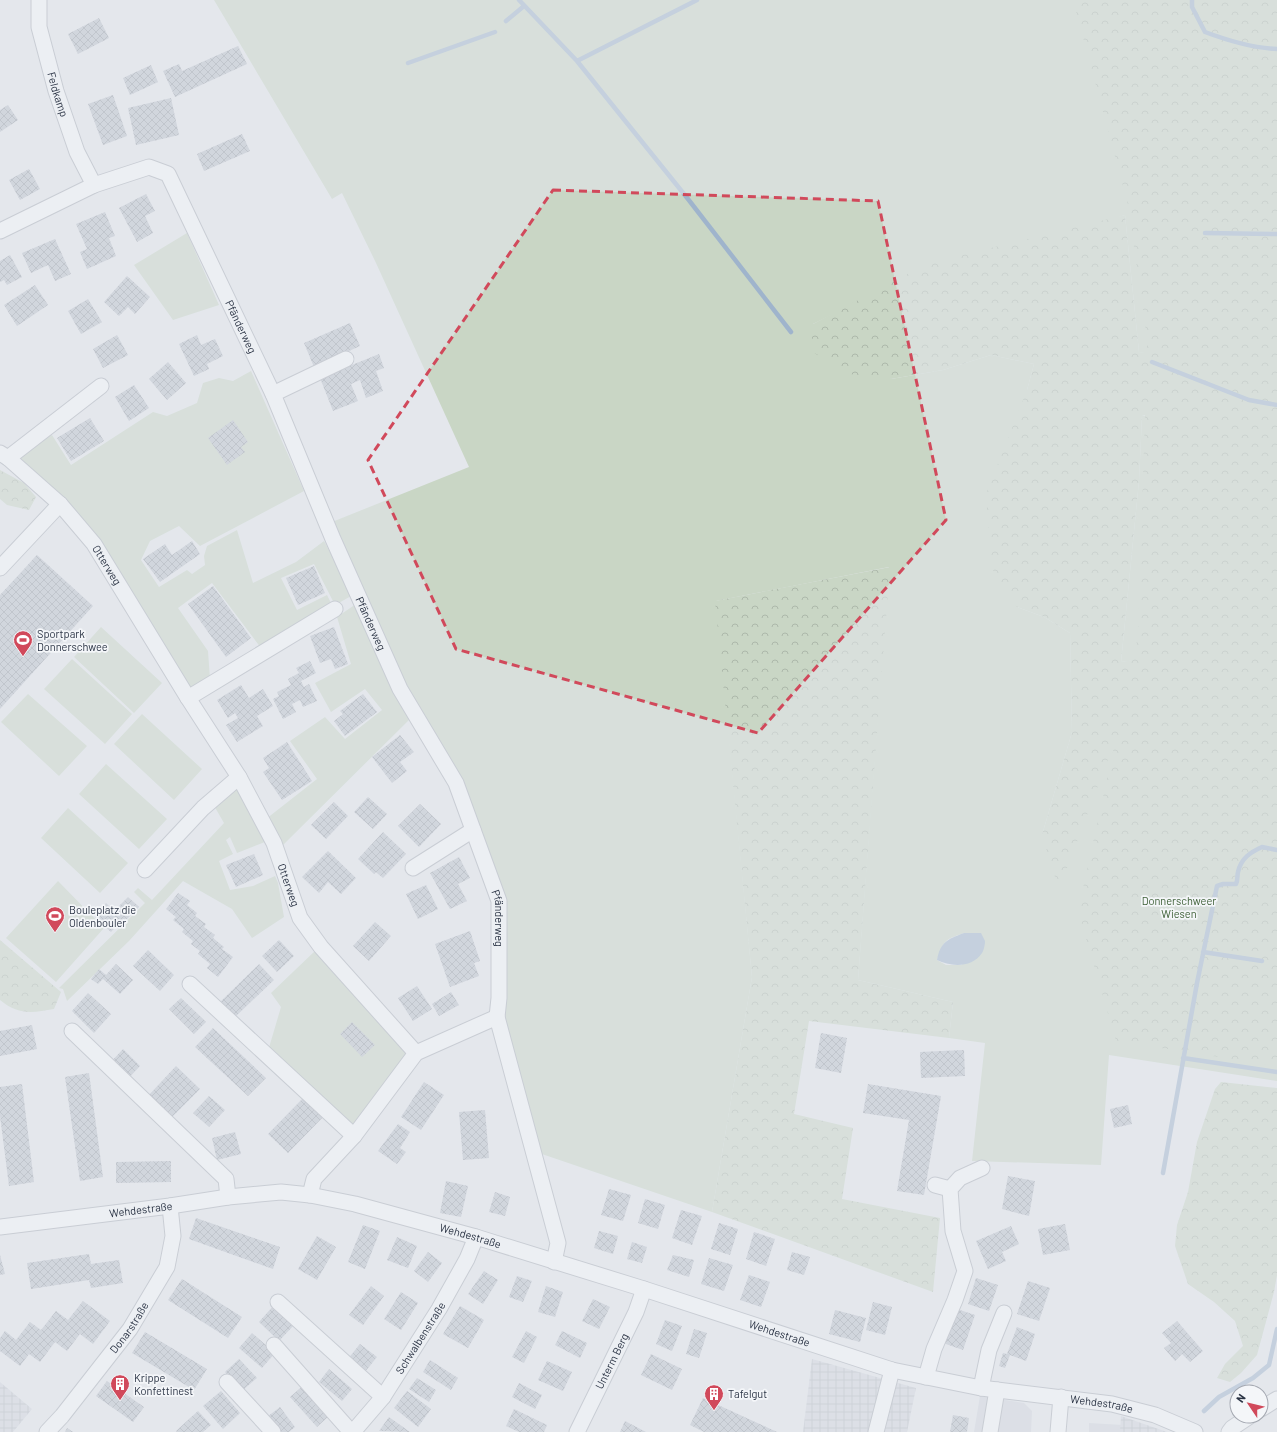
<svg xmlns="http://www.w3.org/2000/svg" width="1277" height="1432" font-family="Barlow,sans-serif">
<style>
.built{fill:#d2d6de}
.industrial{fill:url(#industrial-grid)}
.green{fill:#c9d6c5;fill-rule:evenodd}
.forest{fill:url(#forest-crowns);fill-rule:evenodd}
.water{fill:#9fb4cc}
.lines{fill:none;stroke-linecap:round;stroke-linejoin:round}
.stream{stroke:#9fb4cc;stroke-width:4.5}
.building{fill:url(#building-cross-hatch)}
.minor-casing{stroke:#a9aeb7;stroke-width:17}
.minor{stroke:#f7f8fa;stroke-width:15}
.marked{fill:none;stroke:#d1495b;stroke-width:3;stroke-dasharray:8 5;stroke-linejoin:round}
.labels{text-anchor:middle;stroke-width:3.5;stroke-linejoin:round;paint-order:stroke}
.street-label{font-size:11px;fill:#2b3445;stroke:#f4f6f9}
.poi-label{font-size:11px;fill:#2b3445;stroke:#f4f6f9;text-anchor:start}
.park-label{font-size:11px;fill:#3f6138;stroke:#f4f6f9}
</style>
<defs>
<pattern id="industrial-grid" width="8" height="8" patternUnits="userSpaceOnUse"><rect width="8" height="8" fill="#d2d6de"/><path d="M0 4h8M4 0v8" fill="none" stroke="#b4b8c0"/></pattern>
<pattern id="forest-crowns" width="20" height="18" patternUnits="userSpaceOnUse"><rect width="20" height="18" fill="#c9d6c5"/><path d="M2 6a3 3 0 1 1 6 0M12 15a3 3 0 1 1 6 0" fill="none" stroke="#adb8ab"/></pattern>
<pattern id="building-cross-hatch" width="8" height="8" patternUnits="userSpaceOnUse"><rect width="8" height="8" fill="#bbc0ca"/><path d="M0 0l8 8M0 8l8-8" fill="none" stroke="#989da6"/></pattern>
</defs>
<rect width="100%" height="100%" fill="#e4e7ec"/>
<path class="built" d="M980,1396L1024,1403L1032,1411L1031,1432H974Z
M1089,1423L1123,1425V1432H1089Z"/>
<path class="industrial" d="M812,1359L916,1388L907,1432H803Z
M0,1382L32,1409L13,1432H0Z
M1121,1416L1167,1432H1120Z"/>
<path class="green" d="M214,0H1277V1081L1109,1055L1101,1165L972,1161L985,1043L949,1038L953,1002L858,980L889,567L716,601L752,977L712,1212L536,1152L503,1008V897L403,685L332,522L469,467L376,263L342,193L332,199ZM1125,215L1139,352L1272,379L1169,412L1142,416L1139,481L1121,662L1213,650L1133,689L1042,835L1072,732L1070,633L1044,617L1017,607L1027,390L1034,364L991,355L943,370L891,379L813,324L860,301ZM964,933L962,965H946L937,960C944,940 944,940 964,933Z
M187,233L219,305L173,320L134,265Z
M251,371L304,491L200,546L179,526L150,541L141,560L159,587L187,570L192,574L205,565L204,556L207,546L237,530L253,583L296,562L324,541L353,595L335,605L314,564L281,578L297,610L327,595L332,605L261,648L212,583L178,608L208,651L210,679L190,692L126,587L15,454L52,435L71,465L153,412L167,416L197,403L203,383L219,378L233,381Z
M356,604L409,720L282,846L266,819L317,779L290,741L325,717L345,739L382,710L365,689L331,712L315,683L351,664L337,617Z
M101,627L162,683L134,713L74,657Z
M72,659L132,714L105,744L44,689Z
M28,694L87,746L59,776L1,722Z
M142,714L202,769L174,800L114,744Z
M106,764L167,819L139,849L79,794Z
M238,782L270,840L237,853L230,837L226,840L233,854L219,861L230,890L253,886L275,876L278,883L284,917L252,938L232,909L183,881L129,941L67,1001L63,989L59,988L145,903L134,892L138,888L152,900L224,823L213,804Z
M68,808L128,863L100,893L41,838Z
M58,881L104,928L56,982L6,938Z
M316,950L409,1054L352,1130L268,1051L281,1007L271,993Z"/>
<path class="forest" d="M1073,0H1277V1066L1116,1041L1078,911L1116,738L1059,890L1042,835L1072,732L1070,633L1044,617L1017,607L991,567L986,494L1027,390L1034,364L991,355L943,370L891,379L849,374L811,351L813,324L926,264L1125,215L1139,352L1147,353V339L1128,205ZM1145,415L1138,636L1133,660L1121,662L1139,481L1142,416Z
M0,470L24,483L36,497L29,510L7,505L0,499Z
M890,567L858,980L953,1002L949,1038L809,1021L794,1114L853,1128L842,1199L940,1218L933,1292L712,1212L752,977L715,601Z
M0,940L61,992L54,1009C32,1013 18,1015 0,1000Z
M1221,1082L1277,1088V1275L1274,1292L1257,1355L1241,1373L1230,1382L1217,1378L1225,1364L1243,1346L1235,1321L1214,1302L1188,1284L1175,1246L1177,1225L1188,1192L1197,1142L1215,1089Z"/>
<path class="water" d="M964,933H981L985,941C985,944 984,950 982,953C972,968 951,967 937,960C940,942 948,939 964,933Z"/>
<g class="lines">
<path class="stream" d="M519,0L577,61L688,199L791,332
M1192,0V7L1205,32C1229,41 1252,48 1277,49
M506,21L524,6
M577,61L697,0
M408,63L495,32
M1205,233L1277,234
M1152,362L1249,400L1277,405
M1203,952L1262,961
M1183,1058L1277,1072
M1163,1173L1197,983L1217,886L1223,884H1236C1238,880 1237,876 1238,872C1241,858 1251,852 1262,847L1277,850
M1204,1411L1219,1397L1253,1378L1269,1365L1277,1329"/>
</g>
<path class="building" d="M99,18L109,38L78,54L68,34Z
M238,46L247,64L175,97L163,71L179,64L182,71Z
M151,65L158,82L130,95L123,78Z
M113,95L127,136L103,145L88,104Z
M171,98L179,135L136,145L128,108Z
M8,105L18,120L0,132V110Z
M242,134L250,151L204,171L197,154Z
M29,169L40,189L20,200L9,180Z
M146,194L155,211L145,216L153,233L137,242L119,208Z
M105,212L115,236L109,238L116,256L87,269L80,252L87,249L76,224Z
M55,239L71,274L55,281L48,265L31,273L22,253Z
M10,255L22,277L7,285L4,280L0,282V261Z
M127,276L150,297L135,314L128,307L119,316L104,302Z
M35,285L48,305L17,326L4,305Z
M88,299L102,322L81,334L68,311Z
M350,323L360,346L314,367L304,343Z
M117,335L128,355L103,368L93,349Z
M197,335L201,345L215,339L223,356L207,364L209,369L194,376L179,344Z
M379,354L384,368L376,371L383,391L366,398L360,380L351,384L358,401L333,411L320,378Z
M168,362L186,383L167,400L149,379Z
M134,385L149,408L129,421L115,397Z
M90,418L104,441L71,461L57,438Z
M233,420L248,442L241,447L245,452L227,465L208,438Z
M192,541L200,554L160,582L143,559L165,544L172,555Z
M37,555L93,606L0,709V595Z
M314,566L325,593L298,605L286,578Z
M213,586L251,638L226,657L188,604Z
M334,627L348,664L335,669L331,659L320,663L310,636Z
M310,661L316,673L301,681L304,687L309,684L317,701L303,707L300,700L292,704L296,712L283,719L273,699L279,696L277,692L291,685L288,679L299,673L296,668Z
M241,685L249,698L263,689L273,706L257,716L263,726L237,742L226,725L238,718L235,713L228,718L217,700Z
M363,694L377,712L345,736L334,721L343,714L340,711Z
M400,735L414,752L400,762L407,771L392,783L372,757Z
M287,742L312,781L282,800L263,772L269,768L263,758Z
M368,797L387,814L373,829L354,812Z
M334,802L348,816L326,839L311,825Z
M420,804L441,824L419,847L398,826Z
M383,832L406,854L383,878L376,872L374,874L358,859Z
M328,851L356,878L341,894L328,882L319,893L302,877Z
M254,854L263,875L236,887L226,865Z
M459,857L470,878L458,884L467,901L450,909L430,873Z
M426,885L438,909L418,919L406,894Z
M178,893L190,901L187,905L197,913L195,916L206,924L204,927L215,935L213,938L224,947L222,949L233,957L218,977L207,968L210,964L198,954L200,951L191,944L193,941L182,932L184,929L173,920L176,917L166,909Z
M128,897L139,907L120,926L118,924L111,932L95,917L99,913L98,912L106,903L114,911Z
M375,922L391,936L369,961L353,946Z
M470,931L480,961L474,963L479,976L450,987L435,944Z
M279,940L294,956L277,972L262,956Z
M148,950L174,975L160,991L133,966Z
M116,964L133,980L120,994L103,979L98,984L91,979L99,969L106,975Z
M259,964L274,980L233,1019L218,1004Z
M417,986L432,1009L413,1021L398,998Z
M451,992L459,1005L439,1016L432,1004Z
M88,993L111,1014L94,1033L72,1011Z
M181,998L206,1022L194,1034L169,1009Z
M352,1022L375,1045L362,1057L340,1034Z
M32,1025L37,1049L0,1056V1031Z
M213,1028L266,1078L248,1096L195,1047Z
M821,1033L847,1038L841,1073L815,1068Z
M123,1049L140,1066L127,1080L110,1063Z
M964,1050L965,1076L921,1078L920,1052Z
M176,1066L200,1089L171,1118L148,1096Z
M89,1073L103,1177L80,1181L65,1077Z
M424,1082L444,1095L421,1130L401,1117Z
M22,1084L34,1182L9,1186L0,1116V1087Z
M868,1084L941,1096L924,1195L897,1191L909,1120L863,1113Z
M209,1096L225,1110L209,1127L193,1113Z
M305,1096L325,1115L288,1153L268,1134Z
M1128,1105L1132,1124L1114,1128L1110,1109Z
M485,1110L489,1158L463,1160L459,1112Z
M398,1124L410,1132L400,1148L406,1152L397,1164L378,1151Z
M235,1132L241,1154L217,1160L212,1138Z
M171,1161V1182L116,1183V1162Z
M1008,1176L1035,1181L1029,1216L1002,1209Z
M446,1181L468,1186L461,1217L440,1213Z
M609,1189L631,1195L623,1221L601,1215Z
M495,1192L510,1197L505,1216L489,1212Z
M645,1199L665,1205L658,1229L638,1223Z
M681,1210L702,1216L692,1245L672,1238Z
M196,1218L280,1247L273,1269L189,1239Z
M719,1223L738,1229L730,1255L711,1249Z
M1065,1224L1070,1250L1043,1255L1038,1229Z
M363,1225L380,1231L365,1269L348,1262Z
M1011,1226L1019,1244L1002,1252L1006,1261L988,1269L976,1241Z
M599,1231L618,1236L613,1254L594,1248Z
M754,1232L775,1239L766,1266L746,1259Z
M317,1236L336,1247L317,1280L298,1269Z
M397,1237L417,1246L408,1268L387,1260Z
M632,1242L647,1247L642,1263L627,1259Z
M428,1252L442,1263L428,1282L414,1271Z
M792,1252L810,1257L804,1275L787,1270Z
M89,1254L91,1264L119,1260L123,1283L91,1288L89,1280L31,1289L27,1263Z
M0,1255L5,1274L0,1275Z
M673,1255L694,1260L689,1277L667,1270Z
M709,1258L733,1265L724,1291L701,1284Z
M484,1271L498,1280L483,1304L468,1294Z
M749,1275L770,1282L761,1307L740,1300Z
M517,1276L532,1281L523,1302L509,1297Z
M976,1278L998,1285L989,1311L968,1304Z
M182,1279L242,1317L228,1338L168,1300Z
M1028,1281L1050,1288L1039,1321L1017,1314Z
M371,1286L384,1296L363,1325L349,1315Z
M546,1286L563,1292L555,1317L538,1312Z
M401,1292L418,1303L401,1330L384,1319Z
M593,1299L610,1307L599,1329L582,1321Z
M83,1301L110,1321L93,1344L80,1334L67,1351L55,1342L40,1362L29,1354L20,1366L0,1351V1338L5,1331L16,1340L30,1322L41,1330L56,1311L68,1320Z
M873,1302L892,1307L885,1335L866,1330Z
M274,1305L295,1324L279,1341L259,1322Z
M460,1306L484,1320L468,1348L443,1334Z
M954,1308L975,1315L963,1350L943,1343Z
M835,1310L866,1318L860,1342L829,1334Z
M665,1320L682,1326L672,1351L656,1344Z
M1177,1321L1203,1351L1190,1362L1182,1354L1175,1361L1164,1348L1171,1343L1162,1333Z
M1017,1327L1035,1334L1026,1361L1010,1355L1005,1368L999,1366L1003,1353L1007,1354Z
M694,1329L707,1333L699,1358L686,1354Z
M526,1331L537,1337L524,1363L512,1357Z
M562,1331L587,1343L580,1358L555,1345Z
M145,1332L207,1369L194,1390L132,1353Z
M252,1333L275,1353L262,1368L239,1348Z
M360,1344L377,1357L364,1373L347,1360Z
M651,1354L682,1369L672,1390L641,1375Z
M239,1359L257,1378L242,1391L225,1372Z
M430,1360L458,1378L451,1390L423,1372Z
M547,1361L572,1372L563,1391L538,1380Z
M329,1369L352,1389L342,1401L319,1382Z
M417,1378L436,1390L429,1402L409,1389Z
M107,1381L144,1407L133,1422L96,1396Z
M519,1383L542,1395L535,1409L512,1397Z
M304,1385L330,1415L317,1427L290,1397Z
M221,1391L240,1413L223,1429L203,1406Z
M407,1391L431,1409L418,1427L394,1408Z
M703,1398L777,1432H704L690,1425Z
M280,1407L295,1427L289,1432H279L267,1417Z
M514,1409L547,1425L544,1432H519L506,1426Z
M198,1411L211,1425L203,1432H177L176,1431Z
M953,1415L969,1418L967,1432H950Z
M389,1417L410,1432L379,1431Z
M625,1421L646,1432H620Z
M67,1428L73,1432H65Z"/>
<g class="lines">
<g class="minor-casing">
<g id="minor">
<path id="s1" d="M39,0V27L56,91L77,152L94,185"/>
<path id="s2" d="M0,231L94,185L149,167L168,174L273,394L333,539L400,689L456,783L499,901V998L497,1017L558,1243L554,1262"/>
<path d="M273,394L346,359"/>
<path id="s3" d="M0,453L8,458L60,504L94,544L188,698L239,777L274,843L300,918L321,947L416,1053"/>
<path d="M8,458L101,386"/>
<path d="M0,568L60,504"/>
<path d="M188,698L335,609"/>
<path d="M413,868L473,830"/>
<path d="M145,870L203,808L239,777"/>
<path d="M190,984L354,1136"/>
<path d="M72,1031L226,1179L228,1197"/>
<path d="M935,1185L950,1189"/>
<path d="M310,1195L314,1179L354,1136L416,1053L497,1017"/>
<path id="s4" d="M0,1227L170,1206L228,1197L281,1192L310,1195L355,1204L476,1237L644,1289L892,1370L981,1388L1112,1404L1155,1415L1195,1432"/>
<path d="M278,1302L383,1397"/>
<path d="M274,1345L351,1432"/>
<path d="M926,1377L934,1349L955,1300L965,1271L953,1231L950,1189L960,1178L982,1168"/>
<path d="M227,1382L273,1432"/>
<path d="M981,1388L989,1350L1004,1313"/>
<path d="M1261,1409L1277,1399"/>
<path id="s5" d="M47,1432L62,1416L130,1329L167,1267L173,1236L170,1206"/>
<path id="s6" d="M353,1432L383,1397L439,1309L467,1259L476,1237"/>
<path id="s7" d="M577,1432L636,1312L644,1289"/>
<path d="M876,1432L892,1370"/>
<path d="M990,1432L997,1390"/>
<path d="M1058,1432L1061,1397"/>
<path d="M1229,1432L1232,1428L1250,1416"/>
</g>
</g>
<use href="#minor" class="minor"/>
</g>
<path d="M0 0H1277V1432H0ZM553,190L878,201L946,520L758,733L456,649L368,460Z" fill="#e4e7ec" fill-opacity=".55" fill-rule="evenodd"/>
<path class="marked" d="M553,190L878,201L946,520L758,733L456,649L368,460Z"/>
<defs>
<g id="stadium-pin" transform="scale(1)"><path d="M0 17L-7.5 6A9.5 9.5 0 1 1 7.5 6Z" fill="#d1495b" stroke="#f4f6f9"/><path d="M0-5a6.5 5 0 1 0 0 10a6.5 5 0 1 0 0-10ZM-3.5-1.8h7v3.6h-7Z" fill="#fff"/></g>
<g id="building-pin" transform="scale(1)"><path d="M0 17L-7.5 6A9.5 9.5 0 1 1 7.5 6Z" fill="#d1495b" stroke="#f4f6f9"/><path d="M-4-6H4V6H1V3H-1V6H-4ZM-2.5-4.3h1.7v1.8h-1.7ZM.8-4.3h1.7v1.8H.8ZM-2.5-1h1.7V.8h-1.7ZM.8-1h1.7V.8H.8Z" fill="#fff"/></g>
</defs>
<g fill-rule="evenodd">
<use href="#stadium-pin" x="23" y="640"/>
<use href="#stadium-pin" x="55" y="916"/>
<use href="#building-pin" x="120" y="1384"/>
<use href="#building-pin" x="714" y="1394"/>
</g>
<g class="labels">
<g class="street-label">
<text dy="4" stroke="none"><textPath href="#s1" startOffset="97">Feldkamp</textPath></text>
<text dy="4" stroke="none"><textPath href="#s2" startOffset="352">Pfänderweg</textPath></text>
<text dy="4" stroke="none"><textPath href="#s3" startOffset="156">Otterweg</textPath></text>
<text dy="4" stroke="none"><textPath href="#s2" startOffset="676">Pfänderweg</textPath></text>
<text dy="4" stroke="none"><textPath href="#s3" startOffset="525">Otterweg</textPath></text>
<text dy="4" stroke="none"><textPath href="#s2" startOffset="1000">Pfänderweg</textPath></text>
<text dy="4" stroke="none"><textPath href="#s4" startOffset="142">Wehdestraße</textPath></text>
<text dy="4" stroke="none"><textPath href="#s4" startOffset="478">Wehdestraße</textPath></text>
<text dy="4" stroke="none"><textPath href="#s5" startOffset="133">Donarstraße</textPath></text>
<text dy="4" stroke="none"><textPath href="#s4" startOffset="802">Wehdestraße</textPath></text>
<text dy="4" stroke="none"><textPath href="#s6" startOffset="116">Schwalbenstraße</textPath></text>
<text dy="4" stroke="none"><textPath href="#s7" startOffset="79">Unterm Berg</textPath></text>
<text dy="4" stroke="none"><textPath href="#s4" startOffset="1133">Wehdestraße</textPath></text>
</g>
<g class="poi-label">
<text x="37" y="638">Sportpark<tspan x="37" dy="13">Donnerschwee</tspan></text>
<text x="69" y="914">Bouleplatz die<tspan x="69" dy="13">Oldenbouler</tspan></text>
<text x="134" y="1382">Krippe<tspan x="134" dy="13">Konfettinest</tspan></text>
<text x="728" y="1398">Tafelgut</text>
</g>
<g class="park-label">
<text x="1179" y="905">Donnerschweer<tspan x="1179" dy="13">Wiesen</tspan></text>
</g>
</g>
<g transform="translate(1249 1404) rotate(305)"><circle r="19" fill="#f4f6f9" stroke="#a4a8b1"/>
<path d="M0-3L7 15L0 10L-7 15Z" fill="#d1495b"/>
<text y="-6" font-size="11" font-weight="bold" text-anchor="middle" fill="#2b3445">N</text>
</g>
</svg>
